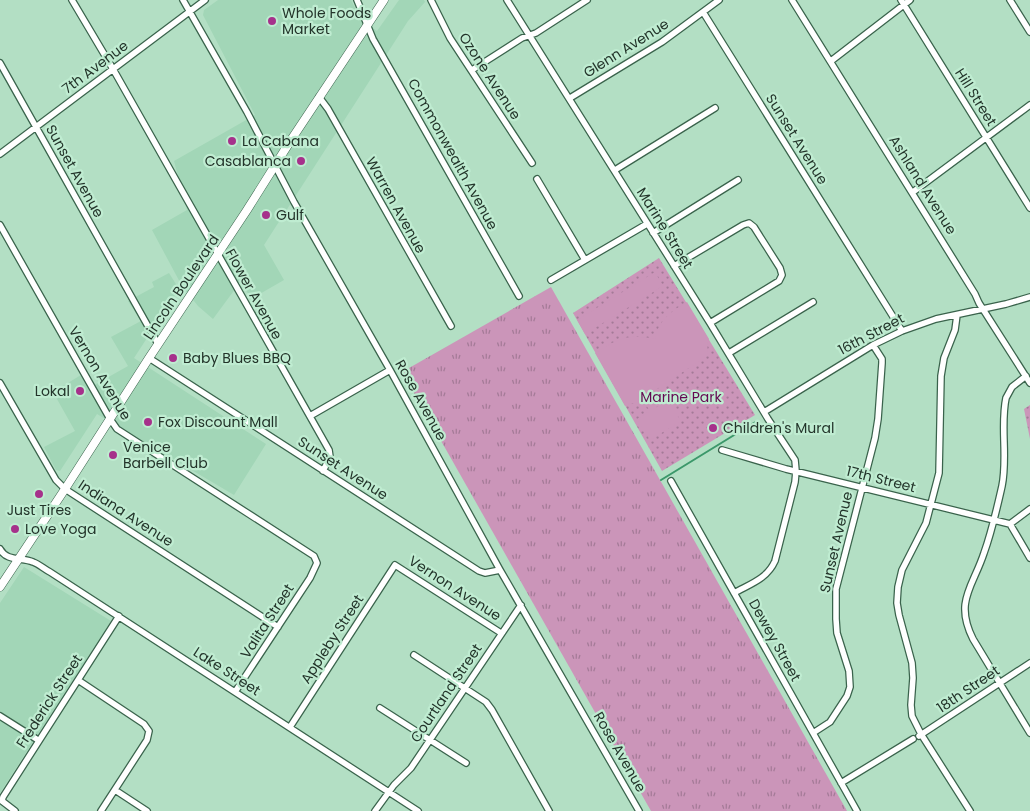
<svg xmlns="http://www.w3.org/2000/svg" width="1030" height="811" font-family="Poppins,sans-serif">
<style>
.built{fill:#a2d6b7}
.grass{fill:url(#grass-tufts)}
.park{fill:url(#park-dots)}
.pitch{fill:#cb95b9}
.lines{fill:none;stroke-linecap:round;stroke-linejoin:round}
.stream{stroke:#3b986a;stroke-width:2}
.minor-casing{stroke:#3a634c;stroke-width:8}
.highway-casing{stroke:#3a634c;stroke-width:9}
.minor{stroke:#fff;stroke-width:5.5}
.highway{stroke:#fff;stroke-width:8}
.poi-dot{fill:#a6318b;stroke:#bfecd1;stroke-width:2}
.labels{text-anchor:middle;stroke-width:4.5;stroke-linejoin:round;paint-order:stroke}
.poi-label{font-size:14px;fill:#23342a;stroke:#bfecd1;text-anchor:start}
.street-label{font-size:14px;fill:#23342a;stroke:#bfecd1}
.park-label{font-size:14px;fill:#640852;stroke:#bfecd1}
</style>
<defs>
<pattern id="grass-tufts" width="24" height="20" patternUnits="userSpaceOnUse" patternTransform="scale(1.25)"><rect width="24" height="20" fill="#cb95b9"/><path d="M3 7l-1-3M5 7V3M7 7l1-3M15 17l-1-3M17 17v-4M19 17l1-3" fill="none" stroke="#a47a97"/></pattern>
<pattern id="park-dots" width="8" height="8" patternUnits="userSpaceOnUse" patternTransform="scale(1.25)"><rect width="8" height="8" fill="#cb95b9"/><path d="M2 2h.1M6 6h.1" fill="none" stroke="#a47a97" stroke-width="1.8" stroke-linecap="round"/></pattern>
</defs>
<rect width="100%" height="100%" fill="#b3dfc4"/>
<path class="built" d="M218,0H351L356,10L357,16L377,31L399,0H424L425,2L408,21L264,245L284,280L251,299L241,281L213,319L198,306L182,286L152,230L187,210L174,161L255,115L203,15L204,10Z
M169,273L179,289L134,358L266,444L234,495L97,414L60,471L56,470L44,447L75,431L53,392L81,375L89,388L128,366L111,337L141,321L128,301L154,287L152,282Z
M24,567L111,621L0,793V603Z"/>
<path class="grass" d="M551,287L847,811H651L402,372Z"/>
<path class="park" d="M659,258L755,415L662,471L573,313Z
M1030,405V439L1024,409Z"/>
<path class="pitch" d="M655,272L663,286L585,334L577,320Z
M687,302L709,339L707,343L708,353L704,358L648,395L655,408L668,400L681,421L650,440L637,419L650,411L642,399L635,404L630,403L625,406L595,353C617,339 628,333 655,339C658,321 671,311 687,302Z"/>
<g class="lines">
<path class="stream" d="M661,480L757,421"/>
<g class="minor-casing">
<path id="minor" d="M72,0L113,69L329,450L330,457L323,471
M183,0L247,112L294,202L390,370L500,570L639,811
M357,0L373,39L519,296
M431,0L450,38L532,163
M507,0L710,323L768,419L795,460L796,471L795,482L775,561C767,579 750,584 734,593
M792,0L975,294L979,303L1030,383
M901,0L1030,208
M1010,0L1030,32
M703,12L902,331
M831,61L910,0
M0,63L158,344
M472,70L522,38L536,33L587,0
M319,97L328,109L451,326
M570,98L662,42L719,0
M0,154L205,0
M615,170L715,108
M537,179L585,260
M913,192L1030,105
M0,225L110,419L117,429L314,556L317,563L310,578L235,692
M653,233L738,180
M674,266L743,225L749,223L754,227L780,268L782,275L779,281L710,323
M551,280L647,224
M957,315L955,330L944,358L941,376L939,473L926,523L902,570L898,587L897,603L899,615L912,663L913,678L911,705L912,716L921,734L970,811
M729,353L813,302
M149,358L479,571L485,573L500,570
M1026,376L1012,387L1006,398C1000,426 1008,457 1002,486C997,508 992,531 984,553C973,587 954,601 973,639L1030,733
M0,383L56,480L65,489L278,627
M764,412L873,345L902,331L936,319L1006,304L1030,297
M310,416L390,370
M722,450L786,469L1010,524L1030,509
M671,481L857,811
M1010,524L1030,558
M0,549C7,562 22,557 33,562C39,564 44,569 50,572L418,811
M414,655L486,702L492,710L549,811
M78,680L144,724L149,731L147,740L101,811
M380,708L466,763
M0,716L38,740
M290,727L395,565L501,633
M813,733L830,722L847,696L850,687L849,671L837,633L836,619V589L875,438L878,419L882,363V359L873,345
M919,736L1030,663
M841,783L913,739
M115,790L147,811
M15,811L2,801L3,797L119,616
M375,811L394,785L411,768L521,605"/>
</g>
<g class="highway-casing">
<path id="highway" d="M0,587L65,489L149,358L247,210L291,140L384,0"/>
</g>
<use href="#minor" class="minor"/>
<use href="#highway" class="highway"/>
</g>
<g class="poi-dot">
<circle cx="272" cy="21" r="5"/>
<circle cx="232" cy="141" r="5"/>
<circle cx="301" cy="161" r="5"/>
<circle cx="266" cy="215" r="5"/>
<circle cx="173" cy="358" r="5"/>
<circle cx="80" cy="391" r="5"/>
<circle cx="148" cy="422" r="5"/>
<circle cx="713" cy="428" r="5"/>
<circle cx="113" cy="455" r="5"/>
<circle cx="39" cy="494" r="5"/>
<circle cx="15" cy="529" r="5"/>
</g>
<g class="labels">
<g class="poi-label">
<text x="282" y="18">Whole Foods<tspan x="282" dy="16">Market</tspan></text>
<text x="242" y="146">La Cabana</text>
<text x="291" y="166" text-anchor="end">Casablanca</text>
<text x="276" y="220">Gulf</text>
<text x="183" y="363">Baby Blues BBQ</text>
<text x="70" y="396" text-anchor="end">Lokal</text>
<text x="158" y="427">Fox Discount Mall</text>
<text x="723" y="433">Children's Mural</text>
<text x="123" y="452">Venice<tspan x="123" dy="16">Barbell Club</tspan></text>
<text x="39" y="515" text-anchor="middle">Just Tires</text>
<text x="25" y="534">Love Yoga</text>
</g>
<g class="street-label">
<text transform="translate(626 48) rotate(-32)" y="5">Glenn Avenue</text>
<text transform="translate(95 67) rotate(-37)" y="5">7th Avenue</text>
<text transform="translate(490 76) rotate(57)" y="5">Ozone Avenue</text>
<text transform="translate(976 97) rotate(58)" y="5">Hill Street</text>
<text transform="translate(797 139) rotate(58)" y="5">Sunset Avenue</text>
<text transform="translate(453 154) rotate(61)" y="5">Commonwealth Avenue</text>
<text transform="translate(75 171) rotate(61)" y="5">Sunset Avenue</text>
<text transform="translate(923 185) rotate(58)" y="5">Ashland Avenue</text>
<text transform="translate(396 205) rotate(61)" y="5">Warren Avenue</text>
<text transform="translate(665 228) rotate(58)" y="5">Marine Street</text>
<text transform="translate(181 287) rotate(-56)" y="5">Lincoln Boulevard</text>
<text transform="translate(254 294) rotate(61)" y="5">Flower Avenue</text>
<text transform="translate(871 334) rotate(-28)" y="5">16th Street</text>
<text transform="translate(100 373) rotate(59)" y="5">Vernon Avenue</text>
<text transform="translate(421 400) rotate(61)" y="5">Rose Avenue</text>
<text transform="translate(343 468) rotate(33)" y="5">Sunset Avenue</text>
<text transform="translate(881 479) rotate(14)" y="5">17th Street</text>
<text transform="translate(126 513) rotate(33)" y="5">Indiana Avenue</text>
<text transform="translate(836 542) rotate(-77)" y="5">Sunset Avenue</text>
<text transform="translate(455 588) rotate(33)" y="5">Vernon Avenue</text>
<text transform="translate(267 621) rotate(-57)" y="5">Valita Street</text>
<text transform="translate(332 639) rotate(-57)" y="5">Appleby Street</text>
<text transform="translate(775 640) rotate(61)" y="5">Dewey Street</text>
<text transform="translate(227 671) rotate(33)" y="5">Lake Street</text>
<text transform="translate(968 689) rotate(-34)" y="5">18th Street</text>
<text transform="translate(446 693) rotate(-56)" y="5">Courtland Street</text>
<text transform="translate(49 701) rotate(-57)" y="5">Frederick Street</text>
<text transform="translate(620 752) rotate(60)" y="5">Rose Avenue</text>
</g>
<g class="park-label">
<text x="681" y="402">Marine Park</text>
</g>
</g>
</svg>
